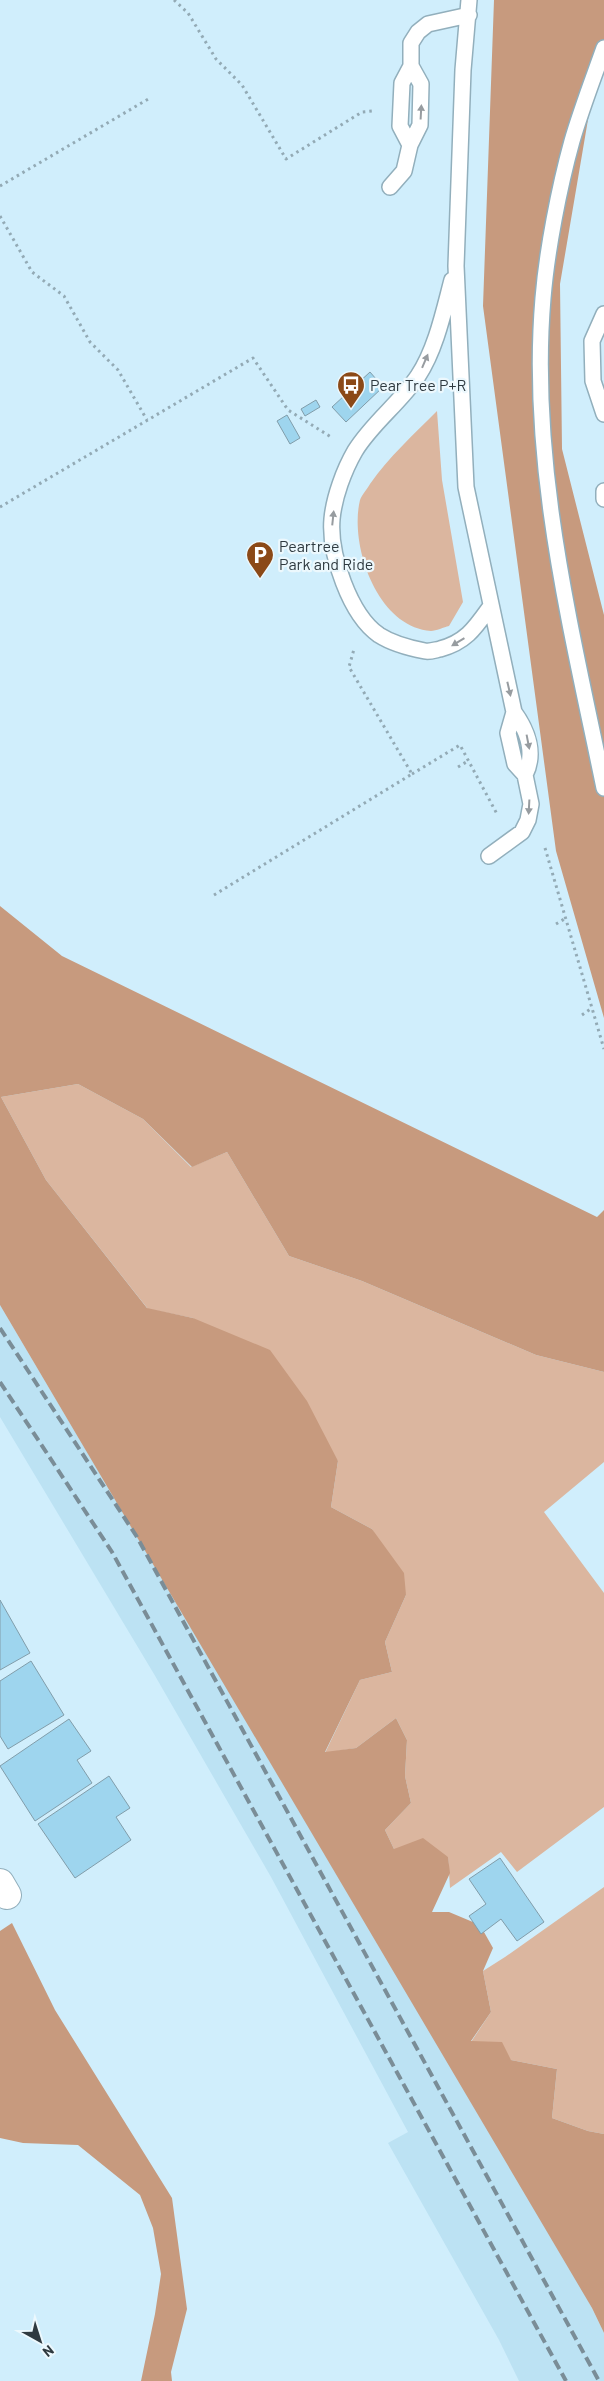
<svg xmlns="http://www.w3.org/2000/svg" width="604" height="2381" font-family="Barlow,sans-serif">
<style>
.built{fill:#bce2f3}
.green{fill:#dbb69f}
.forest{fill:#c79a7e}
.building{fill:#9ed5ee;stroke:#819daa}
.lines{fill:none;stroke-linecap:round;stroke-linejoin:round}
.service-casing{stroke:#92afbc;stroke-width:18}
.minor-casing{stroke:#92afbc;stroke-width:30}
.path{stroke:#93aab5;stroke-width:3;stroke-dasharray:2.5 4;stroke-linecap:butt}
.service{stroke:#fff;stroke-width:15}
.minor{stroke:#fff;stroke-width:28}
.rail{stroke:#7a8d97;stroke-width:4;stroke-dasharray:10 5;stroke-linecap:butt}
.oneway{fill:#979ca0}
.labels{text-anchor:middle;stroke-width:4.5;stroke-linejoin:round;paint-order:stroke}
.poi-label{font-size:16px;fill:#2f3a40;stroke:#ecf8fd;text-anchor:start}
</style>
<rect width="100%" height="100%" fill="#d0eefc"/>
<path class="built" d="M0,1305L584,2292L604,2333V2381H519L499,2340L388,2143L408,2132L271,1877L154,1674L0,1417Z"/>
<path class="green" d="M437,411L442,480L463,602L449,626C444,627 436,631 431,631C377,627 349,545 360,500C362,495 367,489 370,484C389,457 413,435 437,411Z
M78,1084L143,1119L191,1167L227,1152L289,1256L362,1281L536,1355L604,1372V1462L544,1512L604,1593V1807L517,1872L501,1852L450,1888L448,1857L394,1849L385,1830L411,1803L405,1776L407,1740L396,1718L356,1748L325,1753L360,1680L392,1672L385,1642L406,1595L372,1529L331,1507L338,1461L193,1318L148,1309L46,1180L1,1097Z
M604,1887V2134L588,2131L552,2118L557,2069L511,2060L471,2042L491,2012L483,1971L505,1957Z"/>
<path class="forest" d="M494,0H604V39L600,49L560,284L562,449L604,615V1018L556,851L483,306Z
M0,906L62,956L597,1217L604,1210V1372L536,1355L362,1281L289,1256L227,1152L192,1167L143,1119L78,1084L1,1097L46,1180L147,1308L193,1318L270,1350L307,1401L338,1461L331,1507L372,1529L404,1573L406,1595L385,1642L392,1672L360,1680L325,1752L356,1748L396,1718L407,1740L405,1776L411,1803L385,1830L394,1849L423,1838L448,1857L450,1873L432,1912H449L480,1925L493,1948L483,1971L491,2012L471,2041L502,2042L511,2060L557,2069L552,2118L588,2131L604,2134V2333L592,2308L0,1305Z
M12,1923L55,2010L172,2198L187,2309L171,2372L172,2381H141L155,2314L161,2274L153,2228L140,2195L78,2145L23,2143L0,2138V1931Z"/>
<path class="building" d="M370,372L383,387L346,422L332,407Z
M316,400L320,407L305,416L301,409Z
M287,415L300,438L290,444L277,421Z
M0,1600L30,1653L0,1670Z
M31,1661L64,1715L8,1749L0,1736V1681Z
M69,1719L91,1751L77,1760L92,1783L35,1821L0,1766Z
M109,1776L130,1808L116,1817L131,1840L75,1878L38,1824Z
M500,1858L544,1922L517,1941L501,1919L481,1934L469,1916L486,1904L469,1879Z"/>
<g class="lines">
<g class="service-casing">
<path id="service" d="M469,0L463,70L456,266L466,487L514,712C527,730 536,753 525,775
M604,48C593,79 581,110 572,141C559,188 547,250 543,298C529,463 571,627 604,788
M410,145L400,126L402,83L411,66
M390,187L404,171L410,145L420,125L421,84L411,66V43L418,32L428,24L469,15
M452,280C444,310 436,349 418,376C400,403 372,423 355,451C344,470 334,497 332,519C329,554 350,615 379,635C393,644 409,648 425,651C430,652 435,650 440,649C466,642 475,628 490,607
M604,314L592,341L593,381L604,414
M604,491V499
M489,856L522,832L528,820L531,804L525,775L515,764L508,733L514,712"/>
</g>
<g class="minor-casing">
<path id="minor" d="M0,1883L7,1895"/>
</g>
<path class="path" d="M174,0L188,13L216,59L242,85L286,159L362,112L373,111
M0,186L150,98
M0,216L32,272L64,296L90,342L118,370L147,420
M0,507L253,358L288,410L331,437
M458,767L468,761
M412,774L460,745L497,814
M545,848L604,1049
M214,895L412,774L349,667L354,649
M556,924L566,918
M582,1015L592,1008"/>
<use href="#service" class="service"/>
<use href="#minor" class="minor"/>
<path class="rail" d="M0,1328L137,1537L599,2381
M0,1382L112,1552L566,2381"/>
</g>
<defs><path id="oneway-solid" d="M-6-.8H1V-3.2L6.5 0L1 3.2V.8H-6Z" transform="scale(1.25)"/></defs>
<g class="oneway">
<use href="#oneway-solid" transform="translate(421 112) rotate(-87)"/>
<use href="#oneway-solid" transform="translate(425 361) rotate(-67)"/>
<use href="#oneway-solid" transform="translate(333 518) rotate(-84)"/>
<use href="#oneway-solid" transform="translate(458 642) rotate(149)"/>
<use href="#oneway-solid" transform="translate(509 689) rotate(77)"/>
<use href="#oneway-solid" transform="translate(528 742) rotate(79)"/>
<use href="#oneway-solid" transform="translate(529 807) rotate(93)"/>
</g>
<defs>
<g id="bus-pin" transform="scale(1.4375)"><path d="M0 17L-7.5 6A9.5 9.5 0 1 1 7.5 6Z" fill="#8b4917" stroke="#ecf8fd"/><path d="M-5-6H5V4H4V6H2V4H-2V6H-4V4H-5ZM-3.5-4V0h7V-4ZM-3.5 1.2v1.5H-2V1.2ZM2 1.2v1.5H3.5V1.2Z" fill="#fff"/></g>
<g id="parking-pin" transform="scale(1.4375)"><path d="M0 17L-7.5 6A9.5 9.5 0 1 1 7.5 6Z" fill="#8b4917" stroke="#ecf8fd"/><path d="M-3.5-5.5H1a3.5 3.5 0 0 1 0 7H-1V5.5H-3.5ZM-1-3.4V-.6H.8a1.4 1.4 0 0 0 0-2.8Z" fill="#fff"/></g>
</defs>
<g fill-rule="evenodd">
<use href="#bus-pin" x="351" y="385"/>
<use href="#parking-pin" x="260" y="555"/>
</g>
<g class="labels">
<g class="poi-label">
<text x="370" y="391">Pear Tree P+R</text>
<text x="279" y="552">Peartree<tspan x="279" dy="18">Park and Ride</tspan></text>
</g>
</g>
<g transform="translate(40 2341) rotate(141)" stroke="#ecf8fd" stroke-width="4" paint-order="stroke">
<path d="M0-4L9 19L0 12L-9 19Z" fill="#2f3a40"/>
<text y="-8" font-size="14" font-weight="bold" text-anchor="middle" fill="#2f3a40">N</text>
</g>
</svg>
